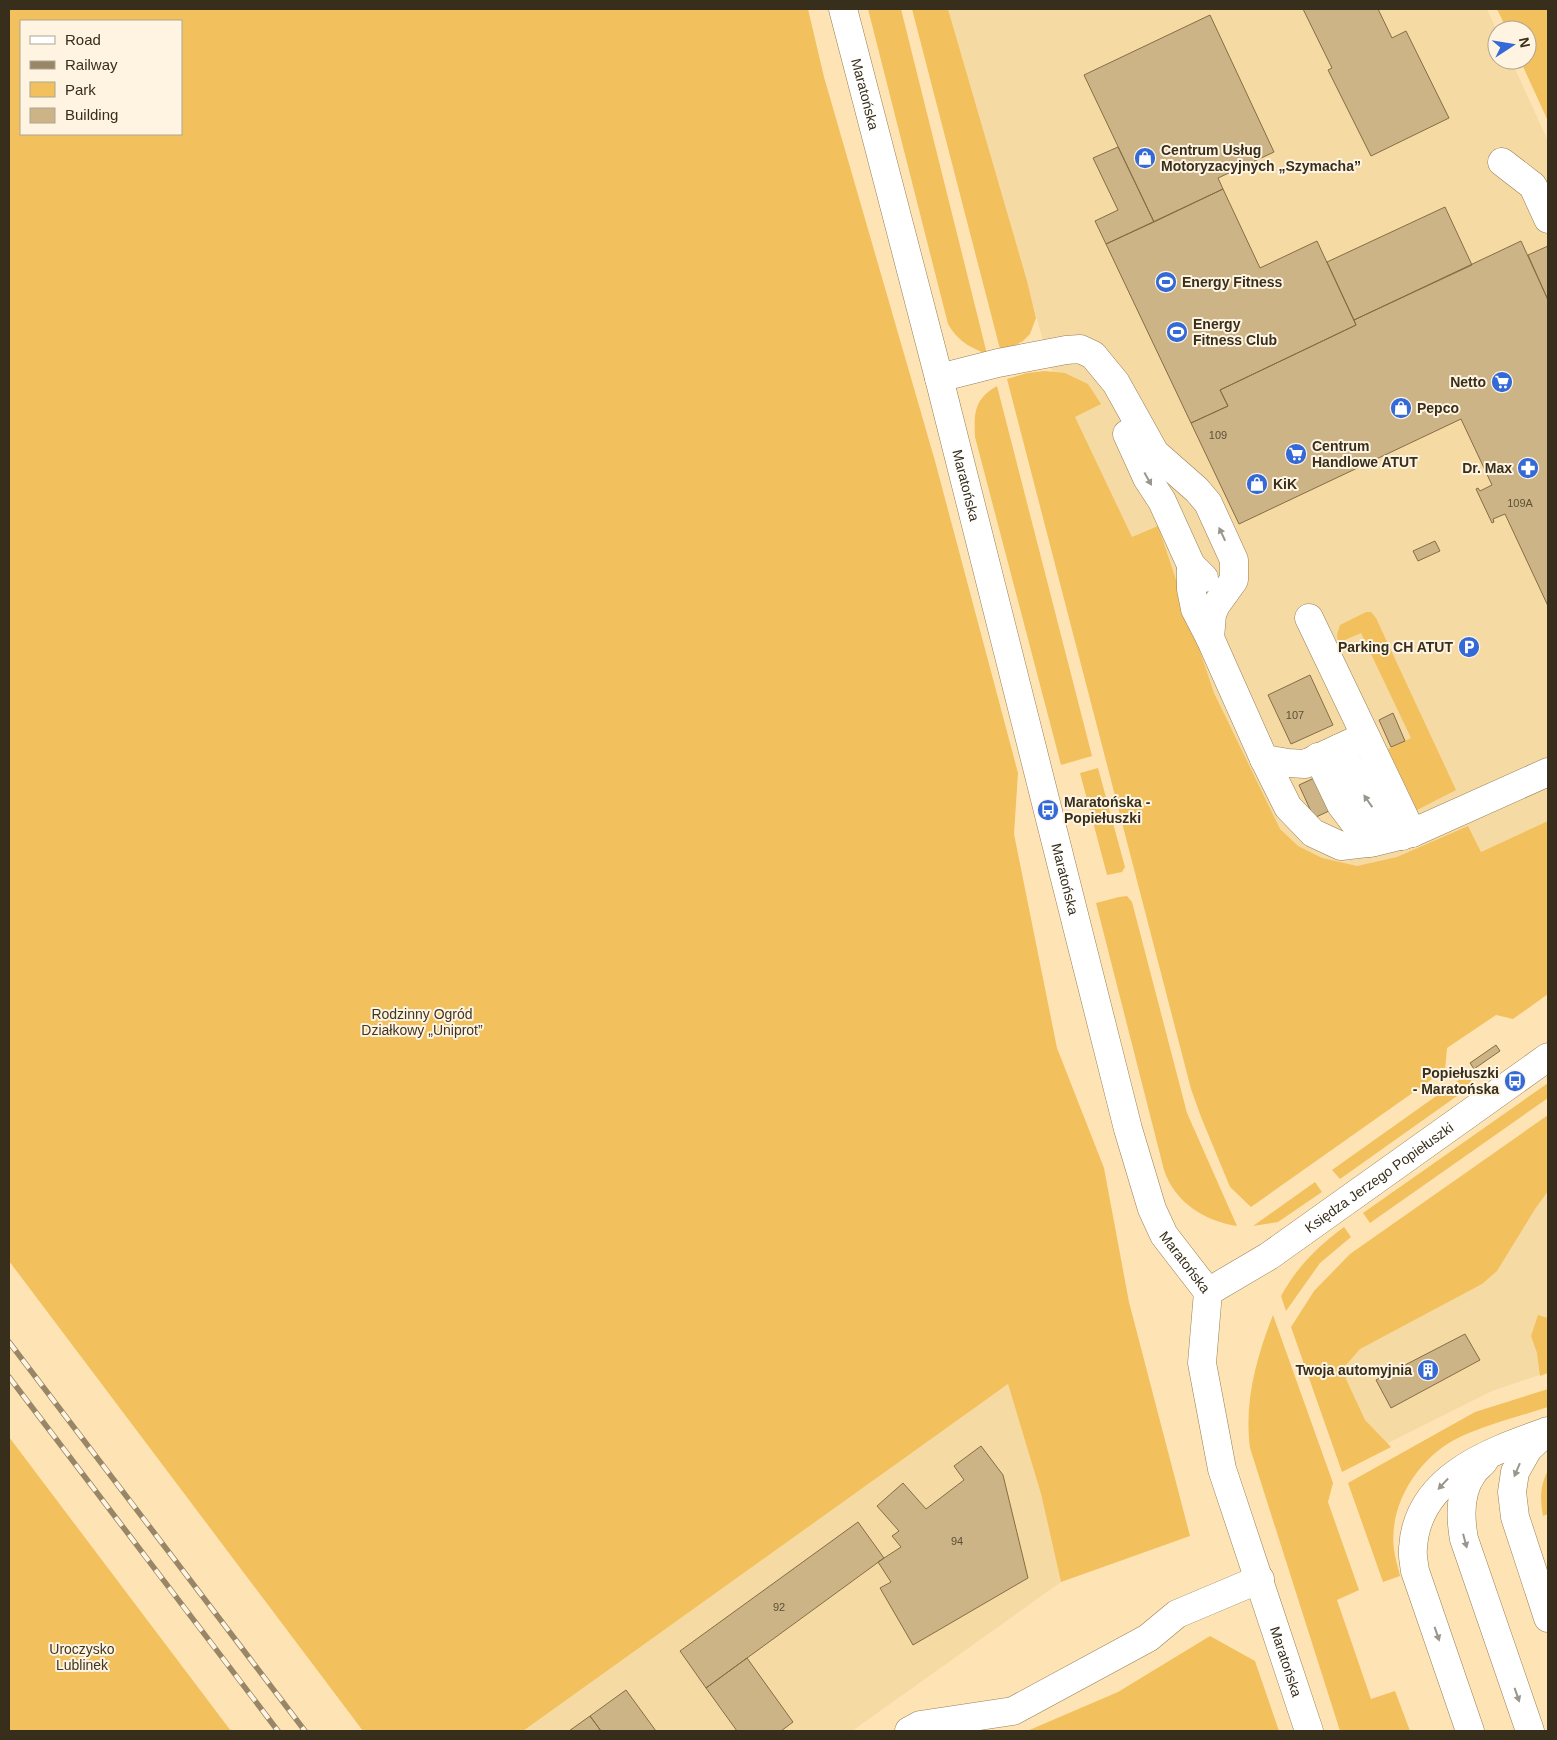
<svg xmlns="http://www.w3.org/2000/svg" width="1557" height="1740" font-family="Helvetica,sans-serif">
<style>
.built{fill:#f6daa4}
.green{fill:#f2c05d;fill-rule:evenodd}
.building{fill:#ccb487;stroke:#856e43}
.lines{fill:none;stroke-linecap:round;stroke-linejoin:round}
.minor-casing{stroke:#967f54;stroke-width:29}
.major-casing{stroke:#967f54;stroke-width:29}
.minor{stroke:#fff;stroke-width:28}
.major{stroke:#fff;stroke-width:28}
.rail-casing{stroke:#988666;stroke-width:5.5}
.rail{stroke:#fef4e1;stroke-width:4;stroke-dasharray:11;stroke-linecap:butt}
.oneway{fill:#9b968d}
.labels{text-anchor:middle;stroke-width:4;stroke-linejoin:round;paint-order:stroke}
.number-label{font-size:11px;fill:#5c5036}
.street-label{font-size:14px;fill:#372e1b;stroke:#fef4e1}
.poi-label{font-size:14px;font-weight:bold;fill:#372e1b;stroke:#fef4e1;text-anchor:start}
.park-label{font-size:14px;fill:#403521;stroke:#fef4e1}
</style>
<rect width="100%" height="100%" fill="#fee4b5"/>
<path class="built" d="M948,9H1487L1497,31V60H1511L1548,141V832L1482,864L1348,877L1282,843L1105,525L1051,368Z
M1548,1179V1372L1492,1391L1372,1451L1331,1359Z
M1008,1384L1041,1494L1061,1582L852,1731H523Z"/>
<path class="green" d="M9,9H808L824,77L935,461L1018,773L1014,834L1057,1048L1104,1168L1129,1302L1190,1536L1061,1582L1041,1494L1008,1384L523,1731H363L9,1261ZM21,21H181V134H21Z
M868,9H901L987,354C969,347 958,341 948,324Z
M912,9H948L1027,281L1036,318L1030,334L1023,341L1014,346L1000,349Z
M1497,9H1548V121L1520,60H1527V30H1507Z
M1045,371L1065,373L1088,384L1101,404L1075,417L1132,537L1158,526L1214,693L1280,829L1298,846L1322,858L1357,866L1397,857L1468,826L1481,852L1548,821V994L1513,1019L1496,1015L1447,1048L1445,1070L1251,1207L1230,1187L1201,1117L1191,1089L1007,379L1027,373Z
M997,386L1092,756L1061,765L975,437C974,413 974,399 997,386Z
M1366,612H1371L1376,618L1456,790L1417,810L1388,749L1411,738L1361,633L1338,643L1337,635L1340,625Z
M1098,768L1125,867L1122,872L1107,875L1080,773Z
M1127,896L1132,902L1187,1113L1237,1226C1205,1221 1175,1203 1164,1170L1096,903L1119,897Z
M1463,1077L1469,1078L1474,1084L1340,1179L1332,1170Z
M1548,1083V1098L1370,1223L1363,1213Z
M1548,1115V1191L1535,1209L1497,1271L1482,1284L1360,1349L1346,1365V1379L1365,1420L1391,1447L1342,1472L1291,1327L1314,1291L1350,1254Z
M1315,1182L1322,1192L1278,1222L1253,1226Z
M1344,1227L1351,1237L1320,1263L1286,1311L1281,1296C1297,1267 1317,1247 1344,1227Z
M1273,1315L1333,1483L1328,1502L1359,1590L1337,1600L1371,1699L1395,1691L1410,1731H1340L1250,1448C1244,1402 1256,1359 1273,1315Z
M1538,1315L1548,1318V1373L1540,1376L1537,1353L1531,1336Z
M1548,1389V1407C1520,1416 1489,1424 1462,1436C1420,1455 1388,1503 1394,1550C1395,1558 1398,1567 1400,1576L1383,1582L1348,1483L1475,1412Z
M9,1437L231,1731H9Z
M1548,1470V1514L1543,1516C1540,1498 1540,1486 1548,1470Z
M1210,1636L1255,1661L1279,1731H1027L1118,1692Z"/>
<path class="building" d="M1303,9H1378L1392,38L1406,31L1449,118L1371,156L1328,70L1332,68Z
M1210,15L1274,152L1218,178L1223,189L1154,222L1084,75Z
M1118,147L1154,222L1106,244L1095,221L1118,210L1093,158Z
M1223,189L1260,268L1317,241L1356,325L1220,390L1228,406L1191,423L1106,244Z
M1445,207L1472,265L1354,320L1327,262Z
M1521,241L1548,300V606L1505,514L1493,519L1494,522L1492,523L1476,489L1478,488L1480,491L1492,485L1461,419L1239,524L1191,423L1228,406L1220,390L1356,325L1354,320Z
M1548,246V300L1528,255Z
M1435,541L1440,551L1418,561L1413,551Z
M1310,675L1333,725L1291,744L1268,695Z
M1393,713L1405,741L1391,747L1379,720Z
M1364,755L1378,788L1314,818L1299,785Z
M1496,1045L1500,1051L1474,1069L1470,1063Z
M1465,1334L1480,1360L1391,1408L1376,1380Z
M981,1446L1003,1475L1028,1578L913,1645L880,1588L891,1582L878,1562L901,1547L892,1536L899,1531L877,1506L903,1483L926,1509L964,1480L954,1466Z
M858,1522L884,1558L706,1688L680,1651Z
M747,1658L793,1722L781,1731H737L706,1688Z
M626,1690L656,1731H601L590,1716Z
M590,1716L601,1731H569Z"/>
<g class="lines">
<g class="minor-casing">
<g id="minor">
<path d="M1502,162L1533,186L1548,219"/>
<path d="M939,378L998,363L1066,350L1080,349L1093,355L1116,383L1155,453L1197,490L1208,503L1234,560V580L1216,605L1212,614L1210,638"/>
<path d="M1127,434L1147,478L1162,501L1191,565L1204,578"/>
<path d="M1191,565V589L1195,609L1210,638L1264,759L1288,807L1313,833L1341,846L1375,842L1412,833L1548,772"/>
<path d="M1309,618L1412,833"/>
<path d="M1340,748L1370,805L1402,836"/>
<path d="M1318,757L1341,805L1370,843"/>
<path d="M1264,759L1288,763L1305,764L1357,740"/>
<path id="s1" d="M1208,1292L1269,1256L1548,1057"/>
<path d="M1545,1433L1528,1449L1515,1472L1512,1492L1515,1517L1548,1618"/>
<path d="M1484,1461C1481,1465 1476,1468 1473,1473C1459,1492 1460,1517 1464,1539L1530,1731"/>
<path d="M909,1731L920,1725L1013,1711L1148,1638L1177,1614L1260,1579"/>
<path d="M1470,1731L1415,1571C1414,1563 1412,1555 1413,1548C1417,1476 1492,1451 1548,1431"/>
</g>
</g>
<g class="major-casing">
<g id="major">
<path id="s2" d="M843,9L939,378L1128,1129L1152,1209L1164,1235L1208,1292L1202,1363L1222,1469L1309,1731"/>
</g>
</g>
<use href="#minor" class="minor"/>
<use href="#major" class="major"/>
<g class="rail-casing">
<path id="rail" d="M9,1342L305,1731
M9,1377L278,1731"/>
</g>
<use href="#rail" class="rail"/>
</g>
<defs><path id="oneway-solid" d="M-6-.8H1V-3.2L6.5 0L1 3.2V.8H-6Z" transform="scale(1.25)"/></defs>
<g class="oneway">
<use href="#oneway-solid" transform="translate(1148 479) rotate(61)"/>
<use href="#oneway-solid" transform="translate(1222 534) rotate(-115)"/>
<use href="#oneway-solid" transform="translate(1368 801) rotate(-125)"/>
<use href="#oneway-solid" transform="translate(1517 1470) rotate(113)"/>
<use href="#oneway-solid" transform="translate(1443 1484) rotate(133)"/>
<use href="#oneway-solid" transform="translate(1465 1541) rotate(75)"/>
<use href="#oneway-solid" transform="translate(1437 1634) rotate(71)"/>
<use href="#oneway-solid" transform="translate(1517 1695) rotate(71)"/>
</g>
<defs>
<g id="shop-disc" transform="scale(1.125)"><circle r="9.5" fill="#3469d8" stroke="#fef4e1"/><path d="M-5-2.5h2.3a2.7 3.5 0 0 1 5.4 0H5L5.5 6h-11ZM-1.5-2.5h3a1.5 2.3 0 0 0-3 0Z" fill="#fff"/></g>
<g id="stadium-disc" transform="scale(1.125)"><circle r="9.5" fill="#3469d8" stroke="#fef4e1"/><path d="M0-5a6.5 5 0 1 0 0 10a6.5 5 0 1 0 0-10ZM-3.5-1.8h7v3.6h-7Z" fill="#fff"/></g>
<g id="supermarket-disc" transform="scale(1.125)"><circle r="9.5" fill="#3469d8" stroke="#fef4e1"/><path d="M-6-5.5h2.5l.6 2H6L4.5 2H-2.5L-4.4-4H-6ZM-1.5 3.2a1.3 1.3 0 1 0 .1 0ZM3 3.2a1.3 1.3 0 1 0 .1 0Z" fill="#fff"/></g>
<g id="pharmacy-disc" transform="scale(1.125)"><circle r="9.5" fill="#3469d8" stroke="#fef4e1"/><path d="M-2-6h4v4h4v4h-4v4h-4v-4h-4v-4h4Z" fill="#fff"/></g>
<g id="parking-disc" transform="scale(1.125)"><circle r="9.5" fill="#3469d8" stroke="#fef4e1"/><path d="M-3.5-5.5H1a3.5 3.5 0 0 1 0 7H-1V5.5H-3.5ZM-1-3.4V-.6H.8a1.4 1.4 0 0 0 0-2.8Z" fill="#fff"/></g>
<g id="bus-disc" transform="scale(1.125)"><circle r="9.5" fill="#3469d8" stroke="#fef4e1"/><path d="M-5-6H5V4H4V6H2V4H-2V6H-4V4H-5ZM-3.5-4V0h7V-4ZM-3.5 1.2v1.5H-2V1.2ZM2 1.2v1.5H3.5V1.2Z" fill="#fff"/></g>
<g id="building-disc" transform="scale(1.125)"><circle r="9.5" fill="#3469d8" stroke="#fef4e1"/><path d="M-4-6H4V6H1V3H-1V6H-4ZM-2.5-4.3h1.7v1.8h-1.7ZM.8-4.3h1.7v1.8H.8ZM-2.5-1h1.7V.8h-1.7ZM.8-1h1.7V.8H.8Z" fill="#fff"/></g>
</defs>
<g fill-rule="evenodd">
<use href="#shop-disc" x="1145" y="158"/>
<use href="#stadium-disc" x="1166" y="282"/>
<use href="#stadium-disc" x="1177" y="332"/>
<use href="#supermarket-disc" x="1502" y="382"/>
<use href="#shop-disc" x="1401" y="408"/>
<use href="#supermarket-disc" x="1296" y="454"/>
<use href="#pharmacy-disc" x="1528" y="468"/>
<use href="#shop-disc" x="1257" y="484"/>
<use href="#parking-disc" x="1469" y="647"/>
<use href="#bus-disc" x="1048" y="810"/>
<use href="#bus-disc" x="1515" y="1081"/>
<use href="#building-disc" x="1428" y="1370"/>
</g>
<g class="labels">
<g class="number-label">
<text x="1218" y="439">109</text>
<text x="1520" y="507">109A</text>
<text x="1295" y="719">107</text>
<text x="957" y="1545">94</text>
<text x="779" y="1611">92</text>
</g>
<g class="street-label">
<text dy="5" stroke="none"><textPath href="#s2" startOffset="88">Maratońska</textPath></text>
<text dy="5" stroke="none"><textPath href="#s2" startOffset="492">Maratońska</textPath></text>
<text dy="5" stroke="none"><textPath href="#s2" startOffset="898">Maratońska</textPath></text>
<text dy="5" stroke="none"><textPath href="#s1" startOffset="206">Księdza Jerzego Popiełuszki</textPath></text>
<text dy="5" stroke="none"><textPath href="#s2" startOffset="1302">Maratońska</textPath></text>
<text dy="5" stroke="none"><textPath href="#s2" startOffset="1722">Maratońska</textPath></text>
</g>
<g class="poi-label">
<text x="1161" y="155">Centrum Usług<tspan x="1161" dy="16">Motoryzacyjnych „Szymacha”</tspan></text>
<text x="1182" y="287">Energy Fitness</text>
<text x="1193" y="329">Energy<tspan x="1193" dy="16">Fitness Club</tspan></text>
<text x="1486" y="387" text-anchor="end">Netto</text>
<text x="1417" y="413">Pepco</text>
<text x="1312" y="451">Centrum<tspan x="1312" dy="16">Handlowe ATUT</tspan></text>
<text x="1512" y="473" text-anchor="end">Dr. Max</text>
<text x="1273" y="489">KiK</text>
<text x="1453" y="652" text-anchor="end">Parking CH ATUT</text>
<text x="1064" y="807">Maratońska -<tspan x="1064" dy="16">Popiełuszki</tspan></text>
<text x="1499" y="1078" text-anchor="end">Popiełuszki<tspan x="1499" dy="16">- Maratońska</tspan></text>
<text x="1412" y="1375" text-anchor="end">Twoja automyjnia</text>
</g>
<g class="park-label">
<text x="422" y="1019">Rodzinny Ogród<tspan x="422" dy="16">Działkowy „Uniprot”</tspan></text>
<text x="82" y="1654">Uroczysko<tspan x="82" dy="16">Lublinek</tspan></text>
</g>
</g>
<rect width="1557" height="1740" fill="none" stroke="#372e1b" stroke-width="20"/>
<rect x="20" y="20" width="162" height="115" fill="#fef4e1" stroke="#aea592"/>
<rect x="30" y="36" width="25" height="8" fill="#ffffff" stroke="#aea592"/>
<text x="65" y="45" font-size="15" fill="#372e1b">Road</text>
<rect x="30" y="61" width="25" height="8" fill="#988666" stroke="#aea592"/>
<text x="65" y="70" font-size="15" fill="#372e1b">Railway</text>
<rect x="30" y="82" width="25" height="15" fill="#f2c05d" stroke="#aea592"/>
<text x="65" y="95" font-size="15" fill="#372e1b">Park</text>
<rect x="30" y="108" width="25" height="15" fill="#ccb487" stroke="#aea592"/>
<text x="65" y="120" font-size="15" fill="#372e1b">Building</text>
<g transform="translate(1512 45) rotate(78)"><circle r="24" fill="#fef4e1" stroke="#aea592"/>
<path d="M0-4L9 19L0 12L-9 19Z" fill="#3469d8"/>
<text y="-8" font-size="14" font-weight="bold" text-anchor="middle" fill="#372e1b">N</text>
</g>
</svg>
